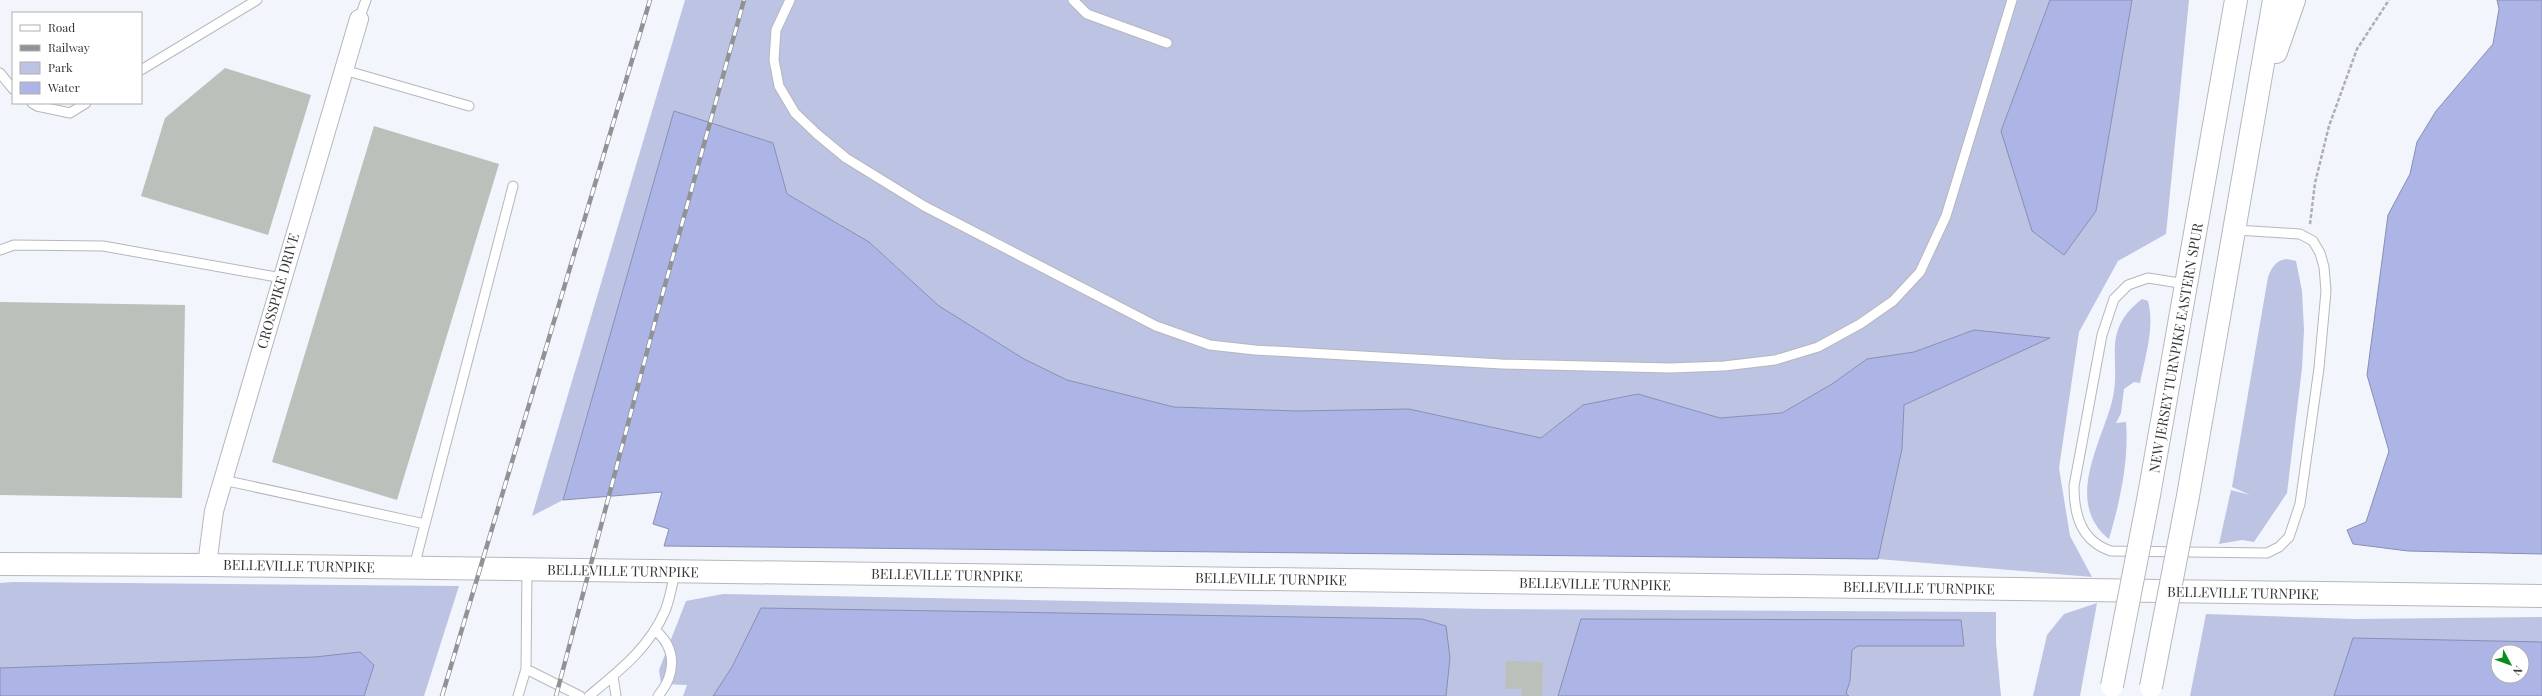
<svg xmlns="http://www.w3.org/2000/svg" width="2542" height="696" font-family="'Playfair Display',serif">
<style>
.green{fill:#bdc3e2;fill-rule:evenodd}
.water{fill:#acb5e6;stroke:#888fb2;fill-rule:evenodd}
.building{fill:#bbc0bb}
.lines{fill:none;stroke-linecap:round;stroke-linejoin:round}
.service-casing{stroke:#b5b7bd;stroke-width:11}
.minor-casing{stroke:#b5b7bd;stroke-width:20}
.primary-casing{stroke:#b5b7bd;stroke-width:24}
.motorway-casing{stroke:#b5b7bd;stroke-width:24}
.path{stroke:#aeafb5;stroke-width:2.5;stroke-dasharray:4 2;stroke-linecap:butt}
.service{stroke:#fff;stroke-width:9}
.minor{stroke:#fff;stroke-width:18}
.primary{stroke:#fff;stroke-width:22}
.motorway{stroke:#fff;stroke-width:22}
.rail-casing{stroke:#909296;stroke-width:4.5}
.rail{stroke:#fff;stroke-width:3;stroke-dasharray:9;stroke-linecap:butt}
.motorway-bridge-casing{stroke:#b5b7bd;stroke-width:24;stroke-linecap:butt}
.motorway-bridge{stroke:#fff;stroke-width:22}
.labels{text-anchor:middle;stroke-width:3;stroke-linejoin:round;paint-order:stroke}
.street-label{font-size:14px;fill:#353638;stroke:#fff}
</style>
<rect width="100%" height="100%" fill="#f3f5fc"/>
<path class="green" d="M685,0H2050L2001,131L2096,211L2132,0H2189L2166,234L2118,261L2079,332L2059,468L2070,536L2092,577L1878,559L1902,449L1904,405L2049,338L1974,330L1914,352L1867,359L1832,384L1782,413L1720,418L1638,394L1583,405L1541,438L1409,409L1297,411L1174,407L1067,380L1024,359L939,306L869,242L787,194L773,143L674,112L563,500L532,516Z
M2287,259L2296,261L2302,291L2304,330L2302,368L2287,493L2254,542L2242,540L2219,544L2231,490L2250,495L2232,487L2268,277C2272,267 2276,260 2287,259Z
M2142,299L2148,301C2155,327 2145,357 2140,383L2134,382L2124,389L2121,413L2116,423L2126,422C2129,462 2120,501 2109,539C2065,504 2099,447 2111,405C2124,362 2098,333 2142,299Z
M0,583L14,582L459,586L424,696H0Z
M723,594L1487,609L1996,612V643L2001,696H683L687,685L661,684L659,670L686,601Z
M2097,603L2080,696H2033L2047,635L2064,614Z
M2206,614L2355,619L2542,617V696H2190ZM2498,652H2522V676H2498Z"/>
<path class="water" d="M2050,0H2132L2096,211L2064,255L2032,231L2001,131Z
M2497,0H2542V554L2408,551L2353,544L2347,530L2366,522L2389,451L2367,375L2388,215L2410,174L2417,142L2436,111L2493,44L2499,9Z
M674,111L773,143L787,194L869,242L939,306L1024,359L1067,380L1174,407L1297,411L1409,409L1541,438L1583,405L1638,394L1720,418L1782,413L1832,384L1867,359L1914,352L1974,330L2050,338L1904,405L1902,449L1878,559L664,546L669,529L653,524L662,492L563,500Z
M761,608L1422,619L1446,626L1450,658L1446,696H713L732,667Z
M1581,619L1961,620L1964,646H1858L1852,650L1850,681L1846,693L1849,696H1558Z
M2353,638L2542,642V696H2334ZM2498,652H2522V676H2498Z
M360,652L374,665L364,696H0V668L315,657Z"/>
<path class="building" d="M225,68L311,95L268,235L141,196L165,118Z
M374,126L499,164L397,500L272,462Z
M0,302L185,305L182,498L0,495Z
M1506,661L1543,662L1542,696H1521L1522,689H1505Z"/>
<g class="lines">
<g class="service-casing">
<path id="service" d="M790,0L776,30L774,60L779,86L795,113L817,134L846,158L924,206L1156,326L1210,345L1255,350L1502,364L1670,368L1724,366L1775,360L1818,347L1860,324L1893,301L1920,272L1946,216L2012,0
M1073,0L1087,14L1167,43
M359,19L366,0
M141,70L257,0
M344,70L469,106
M0,73L13,89
M32,103L37,106L70,113L86,103
M0,250L14,245L103,246L282,278
M2186,284L2148,278L2128,285L2114,299L2102,335L2074,486C2074,515 2081,541 2111,551L2267,553L2279,547L2289,537L2300,504L2319,368L2326,291L2324,267L2320,253L2313,241L2300,234L2236,230
M223,480L425,524L513,186
M414,567L425,524
M656,631C677,649 676,675 658,696
M526,669L580,696
M613,676L616,696
M518,696L526,669L527,570
M589,696C619,671 649,648 665,611C670,599 672,585 675,572"/>
</g>
<g class="minor-casing">
<path id="minor" d="M207,565L214,511L359,19"/>
</g>
<g class="primary-casing">
<path id="primary" d="M0,564L207,565L2542,596"/>
</g>
<g class="motorway-casing">
<path id="motorway" d="M2276,52L2294,0
M2149,495L2236,0
M2188,496L2274,0"/>
</g>
<path class="path" d="M2310,224L2315,183L2329,126L2357,49L2389,0"/>
<use href="#service" class="service"/>
<use href="#minor" class="minor"/>
<use href="#primary" class="primary"/>
<use href="#motorway" class="motorway"/>
<g class="rail-casing">
<path id="rail" d="M442,696L650,0
M556,696L657,314L744,0"/>
</g>
<use href="#rail" class="rail"/>
<g class="motorway-bridge-casing">
<path id="motorway-bridge" d="M2112,686L2149,495
M2151,687L2188,496"/>
</g>
<use href="#motorway-bridge" class="motorway-bridge"/>
</g>
<g class="labels">
<g class="street-label">
<text transform="translate(278 291) rotate(-74)" y="5">CROSSPIKE DRIVE</text>
<text transform="translate(2176 348) rotate(-80)" y="5">NEW JERSEY TURNPIKE EASTERN SPUR</text>
<text transform="translate(299 566) rotate(1)" y="5">BELLEVILLE TURNPIKE</text>
<text transform="translate(623 571) rotate(1)" y="5">BELLEVILLE TURNPIKE</text>
<text transform="translate(947 575) rotate(1)" y="5">BELLEVILLE TURNPIKE</text>
<text transform="translate(1271 579) rotate(1)" y="5">BELLEVILLE TURNPIKE</text>
<text transform="translate(1595 584) rotate(1)" y="5">BELLEVILLE TURNPIKE</text>
<text transform="translate(1919 588) rotate(1)" y="5">BELLEVILLE TURNPIKE</text>
<text transform="translate(2243 593) rotate(1)" y="5">BELLEVILLE TURNPIKE</text>
</g>
</g>
<rect x="12" y="12" width="130" height="92" fill="#ffffff" stroke="#aeafaf"/>
<rect x="20" y="25" width="20" height="6" fill="#ffffff" stroke="#aeafaf"/>
<text x="48" y="32" font-size="12" fill="#353638">Road</text>
<rect x="20" y="45" width="20" height="6" fill="#909296" stroke="#aeafaf"/>
<text x="48" y="52" font-size="12" fill="#353638">Railway</text>
<rect x="20" y="62" width="20" height="12" fill="#bdc3e2" stroke="#aeafaf"/>
<text x="48" y="72" font-size="12" fill="#353638">Park</text>
<rect x="20" y="82" width="20" height="12" fill="#acb5e6" stroke="#aeafaf"/>
<text x="48" y="92" font-size="12" fill="#353638">Water</text>
<g transform="translate(2510 664) rotate(131)"><circle r="19" fill="#ffffff" stroke="#aeafaf"/>
<path d="M0-3L7 15L0 10L-7 15Z" fill="#088d1c"/>
<text y="-6" font-size="11" font-weight="bold" text-anchor="middle" fill="#353638">N</text>
</g>
</svg>
